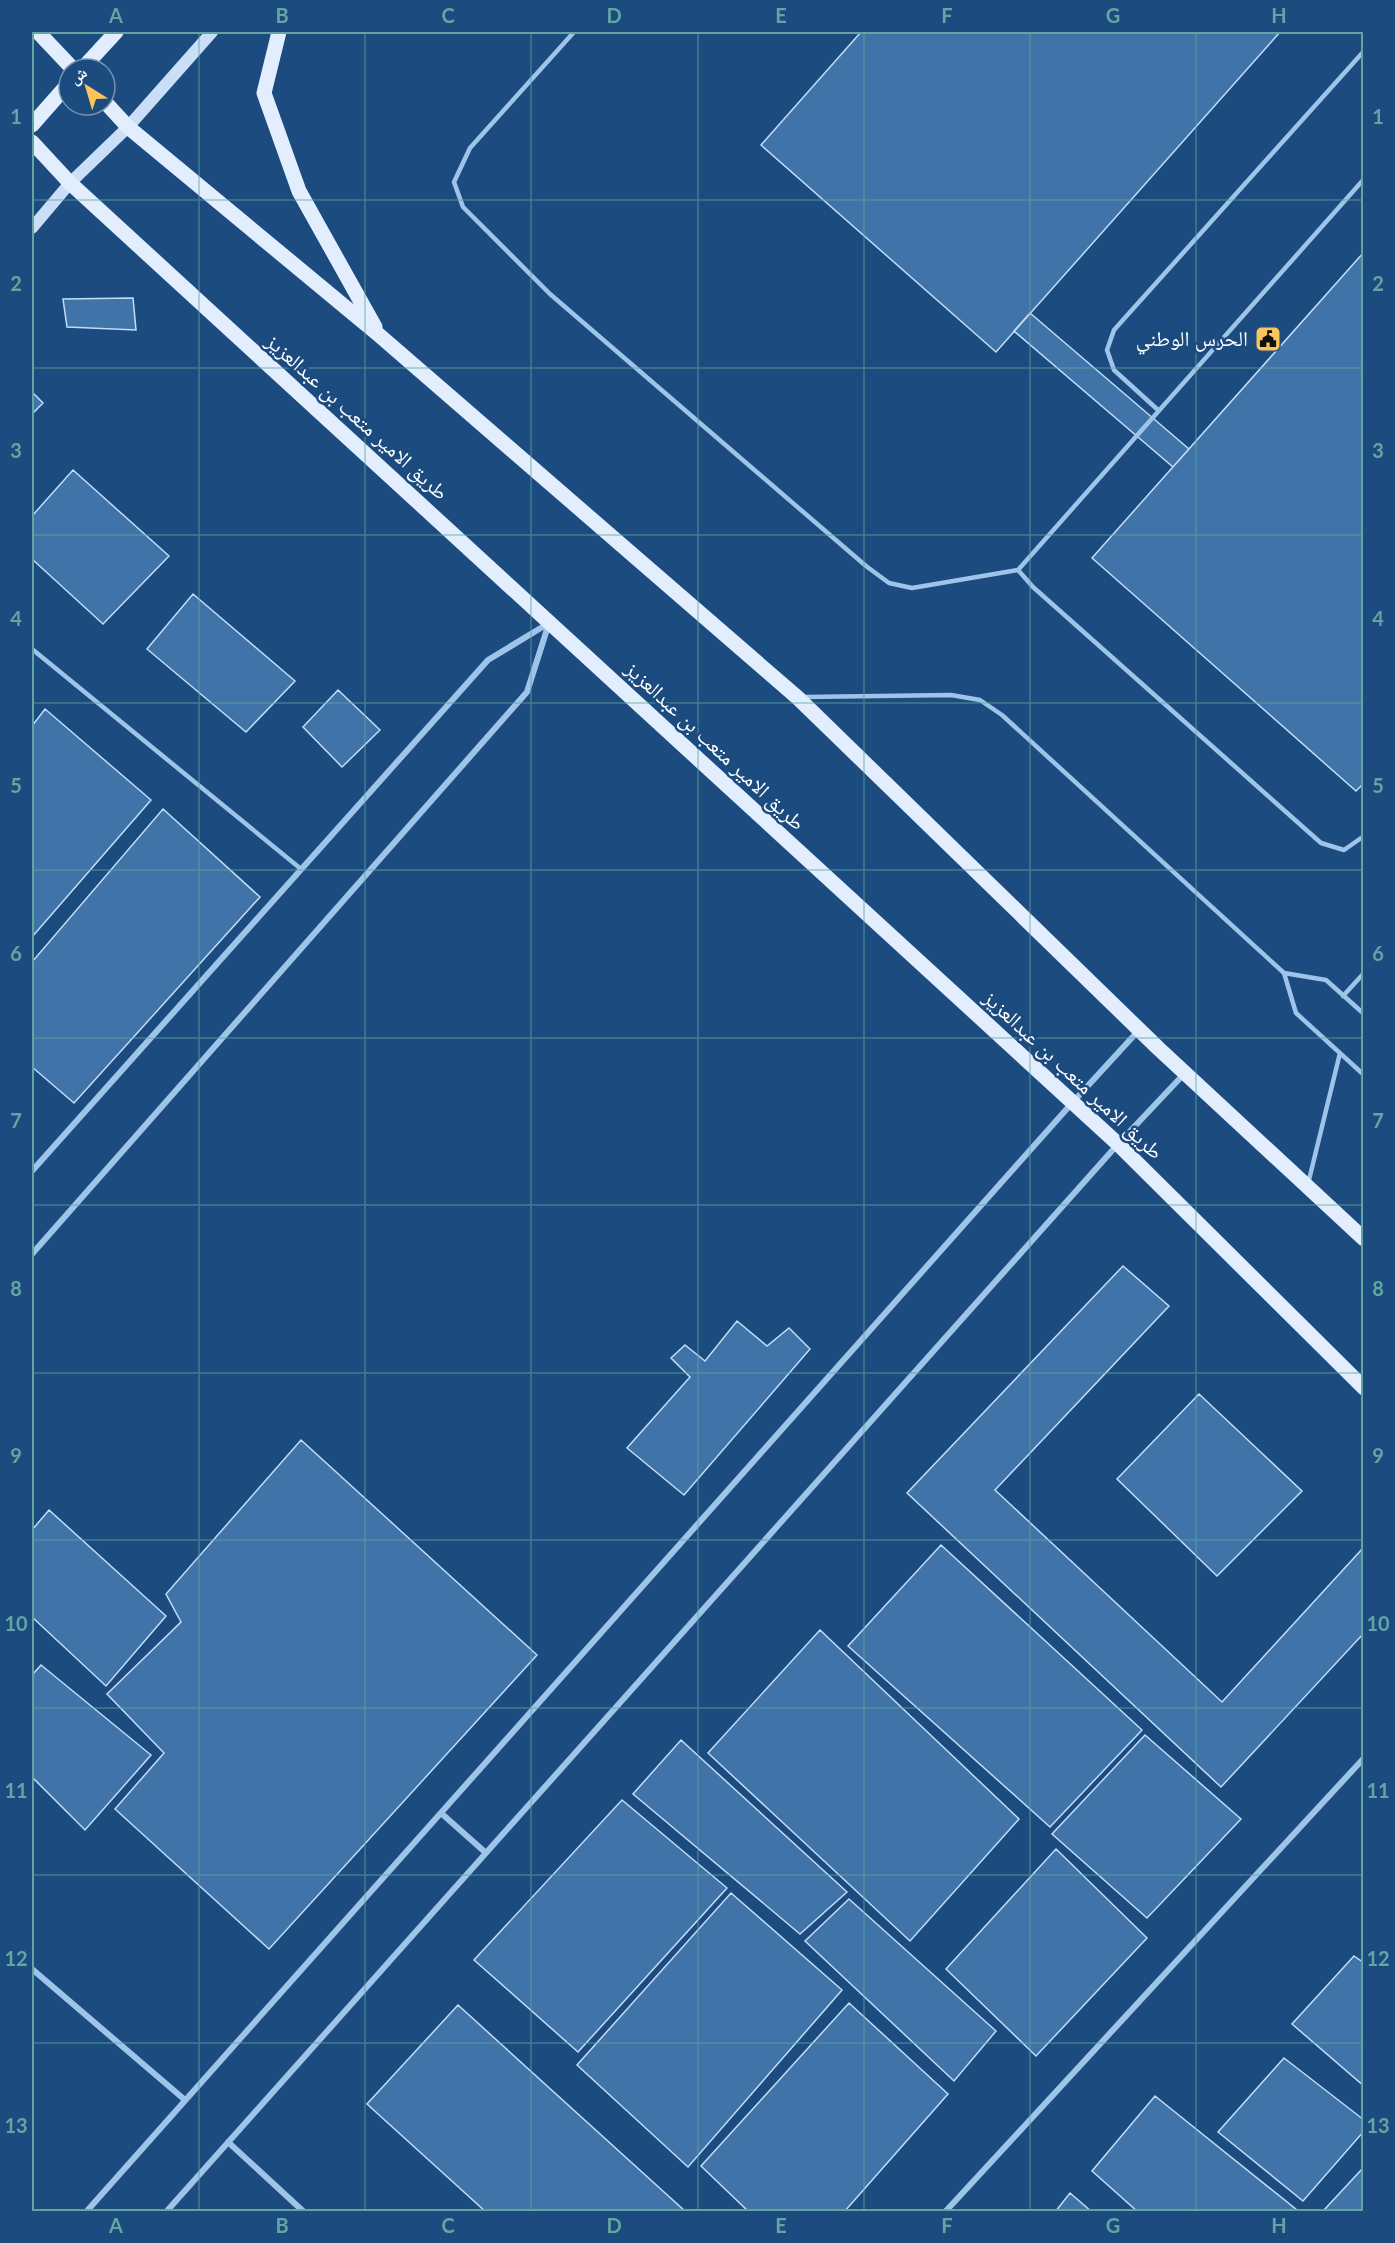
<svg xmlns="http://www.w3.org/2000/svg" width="1395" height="2243" font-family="Lato,'Noto Naskh Arabic',sans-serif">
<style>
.building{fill:#4073a7;stroke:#c3ddf7;stroke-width:1.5}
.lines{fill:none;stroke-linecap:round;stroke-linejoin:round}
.lane{stroke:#9fc4e9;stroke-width:4.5}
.street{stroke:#9fc4e9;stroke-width:6}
.secondary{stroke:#cadff7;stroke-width:12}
.primary{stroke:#e2eefe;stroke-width:15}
.grid{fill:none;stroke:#63a6a1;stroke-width:1.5;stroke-opacity:0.55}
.labels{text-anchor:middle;stroke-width:5;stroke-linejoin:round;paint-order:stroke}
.poi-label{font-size:21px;fill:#fff;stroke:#1c4b7f;text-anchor:end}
.street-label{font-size:21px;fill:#fff;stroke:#1c4b7f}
.neatline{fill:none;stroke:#63a6a1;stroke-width:2}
.grid-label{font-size:20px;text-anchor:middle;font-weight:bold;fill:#63a6a1}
</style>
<rect width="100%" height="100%" fill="#1c4b7f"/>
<path class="building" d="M861,32H1280L996,352L761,145Z
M1364,252V783L1356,791L1092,558Z
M133,298L136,330L67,327L63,299Z
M1030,313L1189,449L1173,467L1014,331Z
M32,392L43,403L32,414Z
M73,470L169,556L103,624L32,559V516Z
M193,594L295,681L246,732L147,649Z
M338,690L380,730L342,767L303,727Z
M45,709L151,800L32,937V726Z
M163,809L260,897L74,1103L32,1067V962Z
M1123,1266L1169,1306L995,1490L1222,1702L1364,1547V1633L1221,1787L907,1493Z
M737,1321L767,1346L789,1328L810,1349L684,1495L627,1448L690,1377L671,1358L685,1345L705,1361Z
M1199,1394L1302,1491L1217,1576L1117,1479Z
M301,1440L537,1655L269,1949L115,1809L164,1753L107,1694L181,1622L166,1594Z
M49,1510L166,1616L106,1686L32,1617V1530Z
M941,1545L1142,1730L1050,1827L848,1646Z
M820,1630L1019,1819L910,1941L708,1753Z
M41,1665L151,1755L85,1830L32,1777V1675Z
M1145,1735L1241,1819L1147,1918L1052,1834Z
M681,1740L847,1892L800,1934L633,1794Z
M622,1800L727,1888L578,2052L474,1960Z
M1056,1849L1147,1938L1036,2056L946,1969Z
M731,1893L842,1990L688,2167L577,2065Z
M849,1899L996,2031L954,2081L805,1941Z
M1354,1956L1364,1963V2086L1292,2024Z
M849,2003L948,2094L844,2212H749L701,2166Z
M458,2005L686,2212H486L367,2104Z
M1284,2058L1364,2120V2131L1303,2201L1218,2132Z
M1155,2096L1297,2210L1138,2212L1092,2171Z
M1364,2167V2212H1326L1324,2210Z
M1070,2193L1092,2212H1055Z"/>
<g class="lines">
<path class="lane" d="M574,32L470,148L454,182L463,207L550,294L866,566L889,583L912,588L1018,570
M1364,179L1018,570L1033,587L1321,843L1344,850L1364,836
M1158,410L1114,370L1107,350L1114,330L1364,51
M32,649L301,869
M804,697L951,695L980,700L1002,715L1284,973L1296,1013L1364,1075
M1284,973L1326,980L1364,1014
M1343,996L1364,973
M1308,1184L1340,1053"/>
<path class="street" d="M32,1171L488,660L549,623
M32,1254L527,692L549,623
M441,1813L486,1853
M32,1969L185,2100
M228,2142L304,2212
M86,2212L1073,1102L1139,1030
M166,2212L1118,1144L1184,1074
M945,2212L1364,1758"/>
<path class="secondary" d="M32,228L70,183L128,127L212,32"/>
<path class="primary" d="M38,32L73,69
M279,32L264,93L299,191L375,327
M82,69L116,32
M105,102L128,127L379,335L798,698L1158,1048L1364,1239
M32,125L69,83
M32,142L70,183L1118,1144L1364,1388"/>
</g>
<path class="grid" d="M199,32V2212M365,32V2212M531,32V2212M698,32V2212M864,32V2212M1030,32V2212M1196,32V2212M32,200H1364M32,368H1364M32,535H1364M32,703H1364M32,870H1364M32,1038H1364M32,1205H1364M32,1373H1364M32,1540H1364M32,1708H1364M32,1875H1364M32,2043H1364"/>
<defs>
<g id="civic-square" transform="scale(1.35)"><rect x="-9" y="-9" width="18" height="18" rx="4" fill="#fac65c" stroke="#1c4b7f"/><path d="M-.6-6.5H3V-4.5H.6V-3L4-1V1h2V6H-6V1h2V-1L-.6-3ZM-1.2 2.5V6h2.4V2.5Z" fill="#111"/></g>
</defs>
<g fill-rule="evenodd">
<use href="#civic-square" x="1268" y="339"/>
</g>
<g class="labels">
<g class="poi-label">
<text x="1248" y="346">الحرس الوطني</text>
</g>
<g class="street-label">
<text transform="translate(357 417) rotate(42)" y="7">طريق الامير متعب بن عبدالعزيز</text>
<text transform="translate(715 746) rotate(43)" y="7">طريق الامير متعب بن عبدالعزيز</text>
<text transform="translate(1073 1075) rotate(43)" y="7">طريق الامير متعب بن عبدالعزيز</text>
</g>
</g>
<rect width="1395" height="2243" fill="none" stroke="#1c4b7f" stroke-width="66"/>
<g transform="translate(87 87) rotate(323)"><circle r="28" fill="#1c4b7f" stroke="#7793b2" stroke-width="1.5"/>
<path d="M0-4.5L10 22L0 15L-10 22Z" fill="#fac65c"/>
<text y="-9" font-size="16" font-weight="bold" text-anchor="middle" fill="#ffffff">ش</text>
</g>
<rect x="33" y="33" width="1329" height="2177" class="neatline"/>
<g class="grid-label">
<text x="116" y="23">A</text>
<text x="282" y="23">B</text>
<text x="448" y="23">C</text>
<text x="614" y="23">D</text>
<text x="781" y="23">E</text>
<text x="947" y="23">F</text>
<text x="1113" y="23">G</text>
<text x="1279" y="23">H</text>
<text x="16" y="124">1</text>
<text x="1378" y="124">1</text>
<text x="16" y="291">2</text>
<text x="1378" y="291">2</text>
<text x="16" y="458">3</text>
<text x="1378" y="458">3</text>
<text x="16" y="626">4</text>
<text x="1378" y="626">4</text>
<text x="16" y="793">5</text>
<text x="1378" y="793">5</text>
<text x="16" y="961">6</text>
<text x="1378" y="961">6</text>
<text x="16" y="1128">7</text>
<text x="1378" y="1128">7</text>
<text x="16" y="1296">8</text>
<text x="1378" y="1296">8</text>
<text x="16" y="1463">9</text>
<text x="1378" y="1463">9</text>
<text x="16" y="1631">10</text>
<text x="1378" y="1631">10</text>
<text x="16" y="1798">11</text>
<text x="1378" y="1798">11</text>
<text x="16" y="1966">12</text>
<text x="1378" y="1966">12</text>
<text x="16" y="2133">13</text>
<text x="1378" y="2133">13</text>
<text x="116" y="2233">A</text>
<text x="282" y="2233">B</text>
<text x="448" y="2233">C</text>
<text x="614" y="2233">D</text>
<text x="781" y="2233">E</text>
<text x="947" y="2233">F</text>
<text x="1113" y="2233">G</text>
<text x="1279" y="2233">H</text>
</g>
</svg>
